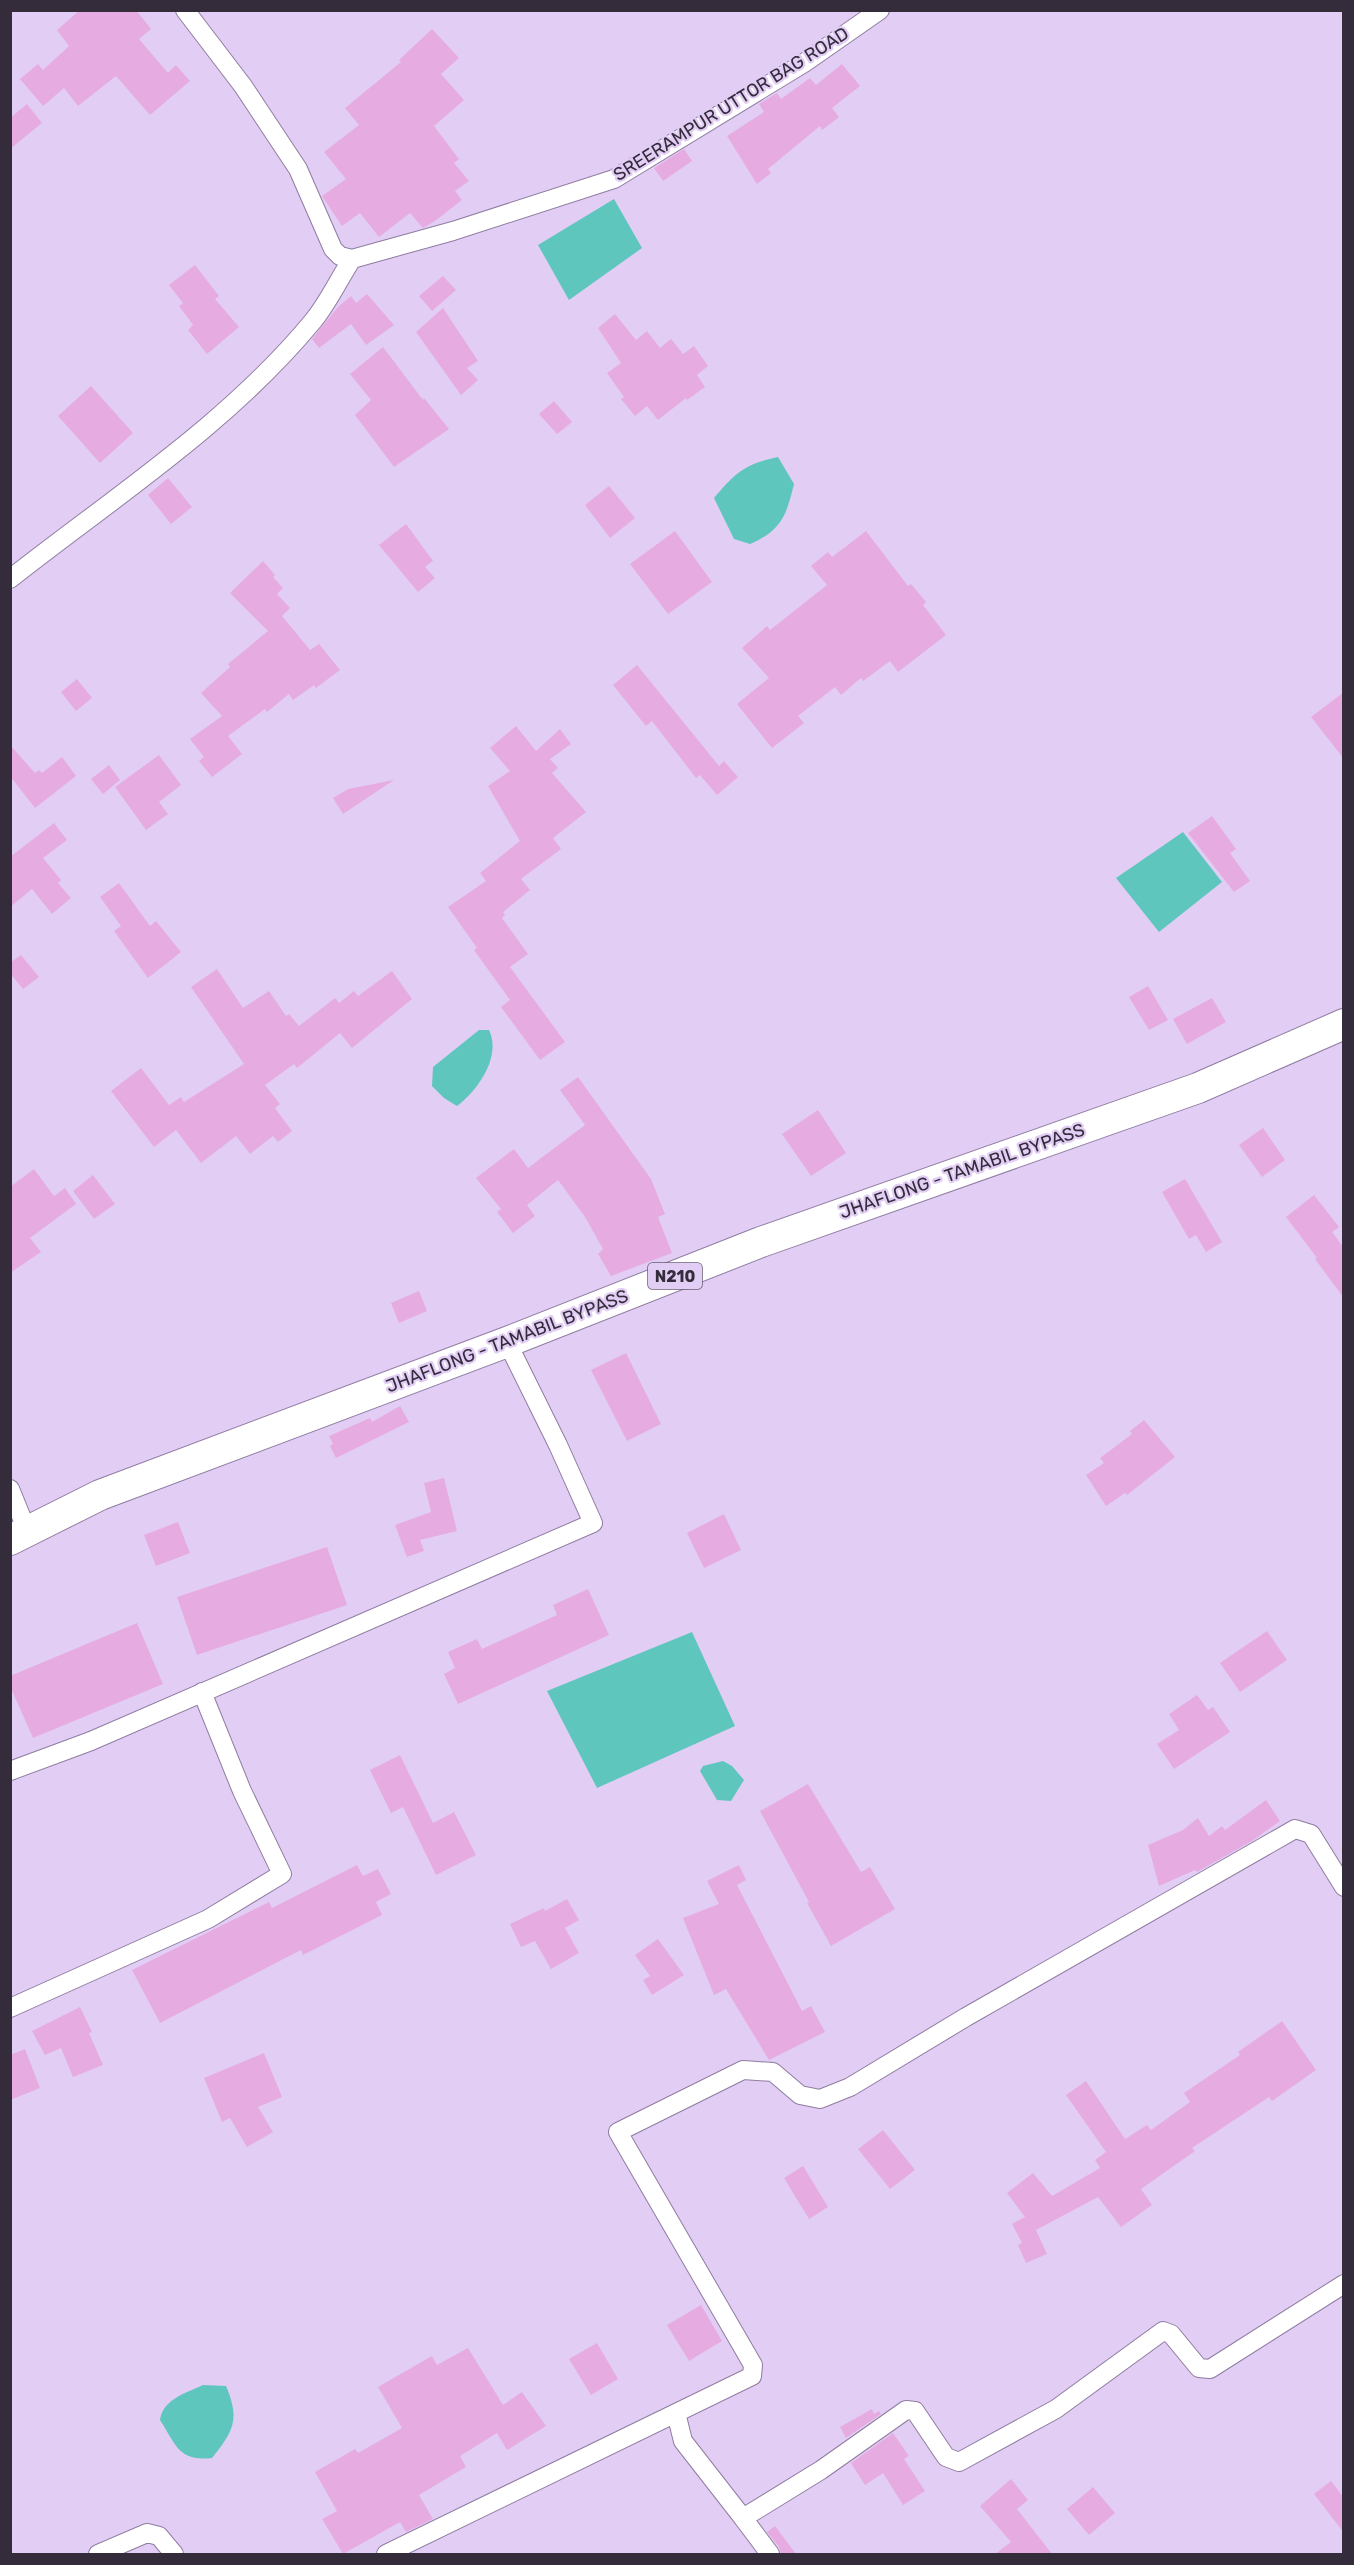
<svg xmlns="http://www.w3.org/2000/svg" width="1354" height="2565" font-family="Rubik,sans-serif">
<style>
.water{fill:#5fc6be}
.building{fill:#e6ace2}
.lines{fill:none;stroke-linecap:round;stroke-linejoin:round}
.minor-casing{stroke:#8f7ca0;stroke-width:20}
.trunk-casing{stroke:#8f7ca0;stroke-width:32}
.minor{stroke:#fff;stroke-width:18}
.trunk{stroke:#fff;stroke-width:30}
.labels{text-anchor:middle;stroke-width:4.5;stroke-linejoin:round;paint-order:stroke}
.shield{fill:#e2cdf5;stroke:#685c73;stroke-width:1.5}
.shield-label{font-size:16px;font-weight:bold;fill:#342c3b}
.street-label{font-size:18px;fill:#342c3b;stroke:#e2cdf5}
</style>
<rect width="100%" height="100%" fill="#e2cdf5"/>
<path class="water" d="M614,199L642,248L569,300L538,245Z
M778,457L794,484C786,516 782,530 750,544L734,539L714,498C736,472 745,464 778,457Z
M1183,832L1222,882L1159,932L1116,878Z
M479,1030H489C502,1057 477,1091 457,1106L444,1098L432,1086L433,1067Z
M692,1632L735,1726L597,1788L547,1691Z
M723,1761L732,1766L744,1780L731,1801L717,1800L700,1771L703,1766Z
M203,2385L226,2386C240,2419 234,2431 212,2458C178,2462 176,2444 160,2420C163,2399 186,2393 203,2385Z"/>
<path class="building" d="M80,10H136L151,29L139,39L168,73L176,65L190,81L150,115L116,76L78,106L64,88L43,106L20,79L38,64L43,70L69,46L57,30Z
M432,29L459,58L441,74L464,100L434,126L459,159L454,163L469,181L455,191L462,200L435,221L423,228L410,213L379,237L360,213L342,226L322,196L346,179L324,152L359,125L345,108L401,62L399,60Z
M842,64L860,86L832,108L839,117L822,130L820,126L768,169L771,173L757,184L727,136L764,112L759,104L777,93L781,99L810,78L816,85Z
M27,104L42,123L10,149V118Z
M684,149L692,161L663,181L654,168Z
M195,265L219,296L215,299L239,327L207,354L188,330L193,325L179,306L183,303L169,285Z
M443,276L456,290L432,311L419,296Z
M367,294L394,325L366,345L351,324L319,348L312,339L338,307L351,296L356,303Z
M443,308L478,361L467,368L478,380L461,395L416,332Z
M615,314L636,340L647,331L660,348L671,339L683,354L694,346L708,366L697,375L705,387L687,400L686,398L658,420L647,406L635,416L621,399L624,397L607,373L621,363L598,328Z
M383,347L423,400L424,398L449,429L394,467L355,415L371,400L350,374Z
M91,386L133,433L100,463L58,416Z
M554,401L572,422L557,434L539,414Z
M168,478L192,507L171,524L148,495Z
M609,486L635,518L610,538L585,505Z
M406,524L433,561L425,567L435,578L418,592L379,545Z
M675,531L712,582L668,614L630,564Z
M866,531L908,586L911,584L926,602L923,605L946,635L898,672L890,661L863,681L861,678L841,695L835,687L798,716L804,723L772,748L737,704L769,678L742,648L767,626L770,630L827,585L811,566L828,552L832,557Z
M263,561L275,575L273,577L283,588L277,594L290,608L282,616L310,650L319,644L340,670L316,688L314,685L293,700L289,694L267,712L265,709L228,736L242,754L212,777L199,761L204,757L190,739L222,716L201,693L230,667L228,664L268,631L230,593Z
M637,665L719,766L724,761L738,777L717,795L700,775L696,778L652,721L646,726L613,685Z
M77,679L92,698L76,711L61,692Z
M1344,692V759L1311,717Z
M516,726L536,751L560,729L571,744L550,759L558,768L552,773L586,812L553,838L561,849L521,879L530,890L503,912L505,915L502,918L528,954L510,967L565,1042L540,1060L501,1007L510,1000L474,950L477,948L448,907L486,881L480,873L520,841L488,786L510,771L490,748Z
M10,745L35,773L39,770L42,773L62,757L76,776L35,808L10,776Z
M159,755L181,785L159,802L168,814L146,830L115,787Z
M109,765L120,780L103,794L91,779Z
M394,780L343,814L333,798L348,789Z
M1212,816L1236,849L1230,853L1250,881L1234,892L1188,833Z
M54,823L67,840L43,858L61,880L58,883L71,898L52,914L32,889L10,907V857Z
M119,883L150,926L156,921L181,952L148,978L114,931L121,926L100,897Z
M21,955L39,977L23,989L10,973V963Z
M217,969L243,1008L269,991L286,1016L289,1014L299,1026L335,998L339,1003L354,991L358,996L392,971L412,999L352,1048L340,1033L297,1068L294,1064L265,1085L280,1104L275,1108L292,1131L278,1142L273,1136L250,1154L236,1136L201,1163L176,1130L154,1147L111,1091L141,1068L169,1105L181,1097L184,1102L244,1064L191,987Z
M1148,986L1168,1020L1149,1030L1129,997Z
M1212,998L1226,1022L1187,1044L1173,1019Z
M578,1077L651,1179L665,1214L658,1217L672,1253L611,1276L598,1254L603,1249L585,1217L558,1180L527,1205L535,1216L513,1233L497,1212L501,1209L476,1178L514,1149L528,1168L585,1125L560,1090Z
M818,1110L846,1153L811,1176L782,1134Z
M1263,1128L1285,1160L1262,1177L1239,1145Z
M34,1169L54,1196L65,1188L76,1204L30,1238L41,1252L10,1273V1187Z
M93,1175L115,1204L94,1219L73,1191Z
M1185,1179L1222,1242L1206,1252L1196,1235L1189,1239L1162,1192Z
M1314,1195L1339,1227L1332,1232L1344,1248V1298L1315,1259L1317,1258L1286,1217Z
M419,1291L427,1311L399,1323L391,1303Z
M626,1353L661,1424L627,1441L591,1370Z
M400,1406L409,1422L336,1458L330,1446L333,1444L329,1436L370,1418L372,1422Z
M1144,1420L1175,1457L1127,1495L1125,1493L1106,1506L1086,1475L1104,1463L1100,1458L1132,1434L1130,1431Z
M444,1478L457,1531L420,1540L424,1551L407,1557L395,1525L431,1512L424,1483Z
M724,1514L741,1550L704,1568L687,1533Z
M178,1522L190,1553L156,1566L144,1535Z
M327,1547L347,1605L197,1655L177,1597Z
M588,1589L609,1635L458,1704L444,1674L455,1668L448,1652L477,1639L482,1649L557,1615L553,1605Z
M137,1623L163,1684L33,1738L10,1686V1676Z
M1267,1631L1287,1660L1240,1692L1220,1663Z
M1197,1695L1208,1710L1213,1707L1230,1732L1174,1769L1157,1744L1179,1730L1169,1714Z
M400,1755L433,1823L454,1812L476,1855L436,1875L403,1807L391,1813L370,1770Z
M808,1784L861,1872L870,1867L895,1909L831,1946L807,1903L809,1902L760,1811Z
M1266,1800L1280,1821L1252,1841L1197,1872L1195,1870L1159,1886L1148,1845L1183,1830L1198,1818L1209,1836L1222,1826L1225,1830Z
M357,1865L363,1876L378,1869L391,1894L376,1902L382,1915L303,1955L301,1950L160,2023L132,1970L269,1902L272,1908Z
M739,1865L746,1880L737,1885L785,1978L802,2011L811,2006L825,2032L769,2060L726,1989L714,1995L683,1918L719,1904L707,1881Z
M567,1899L579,1920L565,1928L579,1953L551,1969L535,1941L521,1947L510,1924L544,1908L545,1911Z
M658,1939L684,1975L652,1995L643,1980L650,1976L635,1955Z
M80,2007L92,2032L89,2033L103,2065L73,2077L61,2048L45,2055L32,2031Z
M1282,2021L1316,2070L1272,2101L1269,2097L1192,2148L1195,2151L1141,2189L1152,2205L1121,2227L1098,2197L1036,2230L1047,2254L1026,2263L1018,2245L1022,2243L1012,2224L1025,2217L1007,2193L1033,2173L1052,2196L1100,2168L1095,2160L1106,2152L1066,2095L1086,2081L1125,2139L1147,2125L1151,2130L1190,2102L1184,2093L1240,2055L1238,2052Z
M25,2049L40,2088L10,2100V2055Z
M264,2053L282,2097L258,2107L273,2132L247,2147L230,2118L222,2122L204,2078Z
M883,2130L915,2170L890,2189L858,2149Z
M803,2166L828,2207L809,2219L784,2178Z
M701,2305L722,2341L689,2361L667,2325Z
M597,2343L618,2379L591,2395L569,2359Z
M468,2348L503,2405L522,2392L546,2426L507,2450L497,2433L460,2456L466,2467L419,2495L433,2519L406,2532L400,2522L343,2554L322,2519L337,2511L315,2472L355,2449L358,2453L402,2428L378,2387L432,2356L437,2365Z
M872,2409L874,2414L879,2411L881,2414L846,2438L840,2427Z
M893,2433L909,2456L904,2459L925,2491L903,2505L883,2473L865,2485L851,2463Z
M1011,2479L1028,2500L1017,2509L1052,2554H995L1011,2542L980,2506Z
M1331,2481L1344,2498V2533L1314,2494Z
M1093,2487L1115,2513L1089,2535L1067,2509Z
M775,2526L796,2554H781L779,2547L767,2532Z"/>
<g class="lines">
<g class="minor-casing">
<path id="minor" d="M185,10L243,86L298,169L333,249L340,256L352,259L453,231L614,179L804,63L880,10
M10,579C114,497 228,424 313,321C328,303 339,279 352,259
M10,1489L28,1533
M10,1771L91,1741L593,1523L558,1445L507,1342
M10,2008L208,1919L282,1874L242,1791L202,1692
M676,2413L683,2441L743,2518
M98,2554L147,2533L159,2536L174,2554
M386,2554L752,2376L753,2365L618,2132L743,2070L773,2072L800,2095L820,2099L850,2087L966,2017L1295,1829L1311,1834L1344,1887
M770,2554L743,2518L821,2470L906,2410L915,2411L946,2457L959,2462L1056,2409L1163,2331L1171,2334L1199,2368L1210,2369L1344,2284"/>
</g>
<g class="trunk-casing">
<path id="trunk" d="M10,1540L100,1495L507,1342L761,1242L1198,1088L1344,1024"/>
</g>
<use href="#minor" class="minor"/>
<use href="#trunk" class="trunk"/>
</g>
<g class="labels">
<rect class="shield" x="648" y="1263" width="54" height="26" rx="4.5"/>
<g class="shield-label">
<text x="675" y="1282">N210</text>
</g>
<g class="street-label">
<text transform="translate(731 104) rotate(-32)" y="6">SREERAMPUR UTTOR BAG ROAD</text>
<text transform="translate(962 1171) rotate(-19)" y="6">JHAFLONG - TAMABIL BYPASS</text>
<text transform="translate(507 1341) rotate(-21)" y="6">JHAFLONG - TAMABIL BYPASS</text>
</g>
</g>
<rect width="1354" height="2565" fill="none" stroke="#342c3b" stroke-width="24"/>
</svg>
